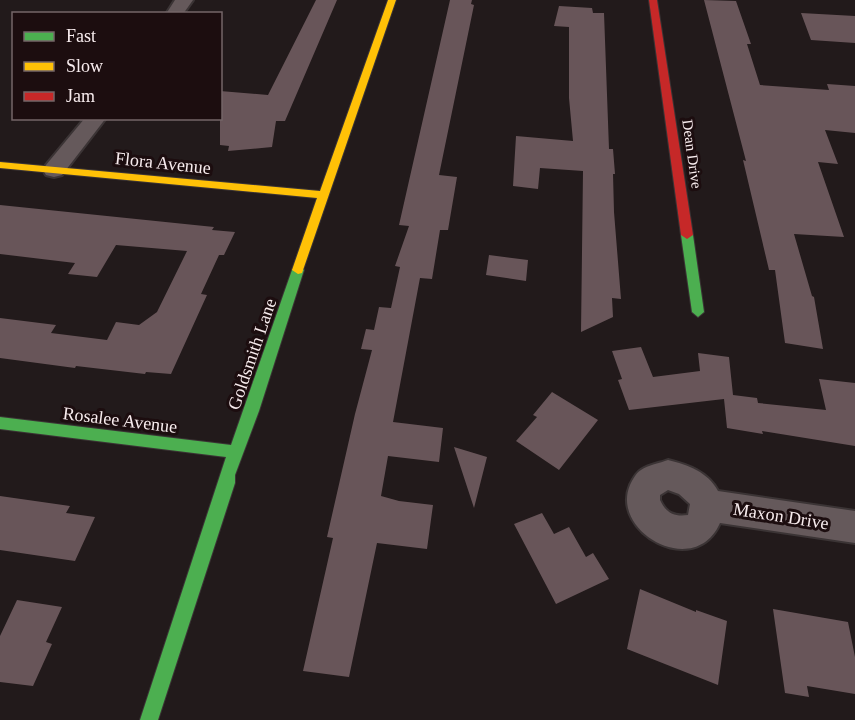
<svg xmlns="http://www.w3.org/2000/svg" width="855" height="720" font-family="Georgia,serif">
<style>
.building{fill:#685559}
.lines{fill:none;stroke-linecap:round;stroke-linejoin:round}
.street-casing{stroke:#3b3435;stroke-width:4}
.fast-casing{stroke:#3b3435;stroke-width:2}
.slow-casing{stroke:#3b3435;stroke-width:2}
.jam-casing{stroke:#3b3435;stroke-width:2}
.street{fill:#65595b;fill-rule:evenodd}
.fast{fill:#4caf50;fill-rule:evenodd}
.slow{fill:#ffc107;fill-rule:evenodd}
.jam{fill:#c62828;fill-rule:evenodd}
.labels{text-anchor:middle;stroke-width:6;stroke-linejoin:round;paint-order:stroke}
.far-street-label{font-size:15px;fill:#f8ecee;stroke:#1c0d0f}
.street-label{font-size:18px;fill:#f8ecee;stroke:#1c0d0f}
</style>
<rect width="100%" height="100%" fill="#221a1b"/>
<path class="building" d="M316,0H337L285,121H276L272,147L228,151L229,146L220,145V91L268,95Z
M450,0H472L471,4L474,5L439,175L457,177L448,230H440L432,279L420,278L393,422L443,428L439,462L388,456L381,496L399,501L433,505L427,549L377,543L349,677L303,671L333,538L327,537L355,414L372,350L361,349L366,329L374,330L379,307L391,308L400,267L395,266L409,226L399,225Z
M704,0L736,1L751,44H747L760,85L829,90L827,84L855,86V133L825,130L838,164L818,162L844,237L794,234L812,296L814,297L823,349L785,343L775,270H769L743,160L746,161Z
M559,6L592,8L593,13H604L609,149H613L615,174H613L614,212L621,299L612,298L613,317L581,332L583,171L540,168L538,189L513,186L516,136L573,141L569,98V27L554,26Z
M801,13L855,16V43L811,40Z
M0,205L214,227L212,230L235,232L224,255H219L201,294L207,295L171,374L146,372L145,374L76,366L75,368L0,358V318L56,325L51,333L107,340L116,322L139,325L157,312L187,251L116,245L97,277L68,274L75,263L0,254Z
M489,255L528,260L526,281L486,275Z
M641,347L653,377L700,371L698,353L729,357L733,395L757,398L758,403L826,410L819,379L855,383V446L762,431L763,434L727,428L724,399L629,410L618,380L622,379L612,351Z
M552,392L598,420L559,470L516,441L537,417L533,415Z
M454,447L487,457L474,508Z
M0,496L70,506L66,513L95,517L75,561L0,550Z
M542,513L554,534L569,527L586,557L593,553L609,579L556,604L514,524Z
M640,589L696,612V610L727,621L718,685L627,649Z
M17,600L62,607L46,642L52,644L33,686L0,682V636Z
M773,609L848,622L855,657V694L807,686L809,697L785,693Z"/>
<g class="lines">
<g class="street-casing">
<path id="street" d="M175,0H193L183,14H166Z
M85,118H106L62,175L54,177L46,175L43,170L46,165Z
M668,460C688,465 708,472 718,491L855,511V543L720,523C695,580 610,532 630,485C633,479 636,473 641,470C648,465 660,463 668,460ZM668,490L679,494L690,504L688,515C674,517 666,513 660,500V495Z"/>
</g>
<g class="fast-casing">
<path id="fast" d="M687,231L693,235L704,312L698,317L692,312L681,235Z
M298,266L304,270L259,411L235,475V483L158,720H140L226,457L0,429V417L231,445L292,270Z"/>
</g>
<g class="slow-casing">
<path id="slow" d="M388,0H396L302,273L298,274L292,270L317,198L0,168V162L320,191Z"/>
</g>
<g class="jam-casing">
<path id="jam" d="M649,0H657L693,235L687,239L681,235Z"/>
</g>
<use href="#street" class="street"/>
<use href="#fast" class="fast"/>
<use href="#slow" class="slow"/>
<use href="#jam" class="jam"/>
</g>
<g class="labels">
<g class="far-street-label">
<text transform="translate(692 154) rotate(82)" y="5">Dean Drive</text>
</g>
<g class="street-label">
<text transform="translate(163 163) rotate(6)" y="6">Flora Avenue</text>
<text transform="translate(252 354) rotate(-71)" y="6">Goldsmith Lane</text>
<text transform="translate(120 420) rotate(7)" y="6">Rosalee Avenue</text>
<text transform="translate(781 516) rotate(9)" y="6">Maxon Drive</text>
</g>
</g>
<rect x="12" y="12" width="210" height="108" fill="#1c0d0f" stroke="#746668" stroke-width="1.5"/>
<rect x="24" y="32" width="30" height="9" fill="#4caf50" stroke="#746668" stroke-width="1.5"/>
<text x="66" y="42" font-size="18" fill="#f8ecee">Fast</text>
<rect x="24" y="62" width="30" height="9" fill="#ffc107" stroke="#746668" stroke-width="1.5"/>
<text x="66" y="72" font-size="18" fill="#f8ecee">Slow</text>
<rect x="24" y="92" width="30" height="9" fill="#c62828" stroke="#746668" stroke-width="1.5"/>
<text x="66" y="102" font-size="18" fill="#f8ecee">Jam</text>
</svg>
